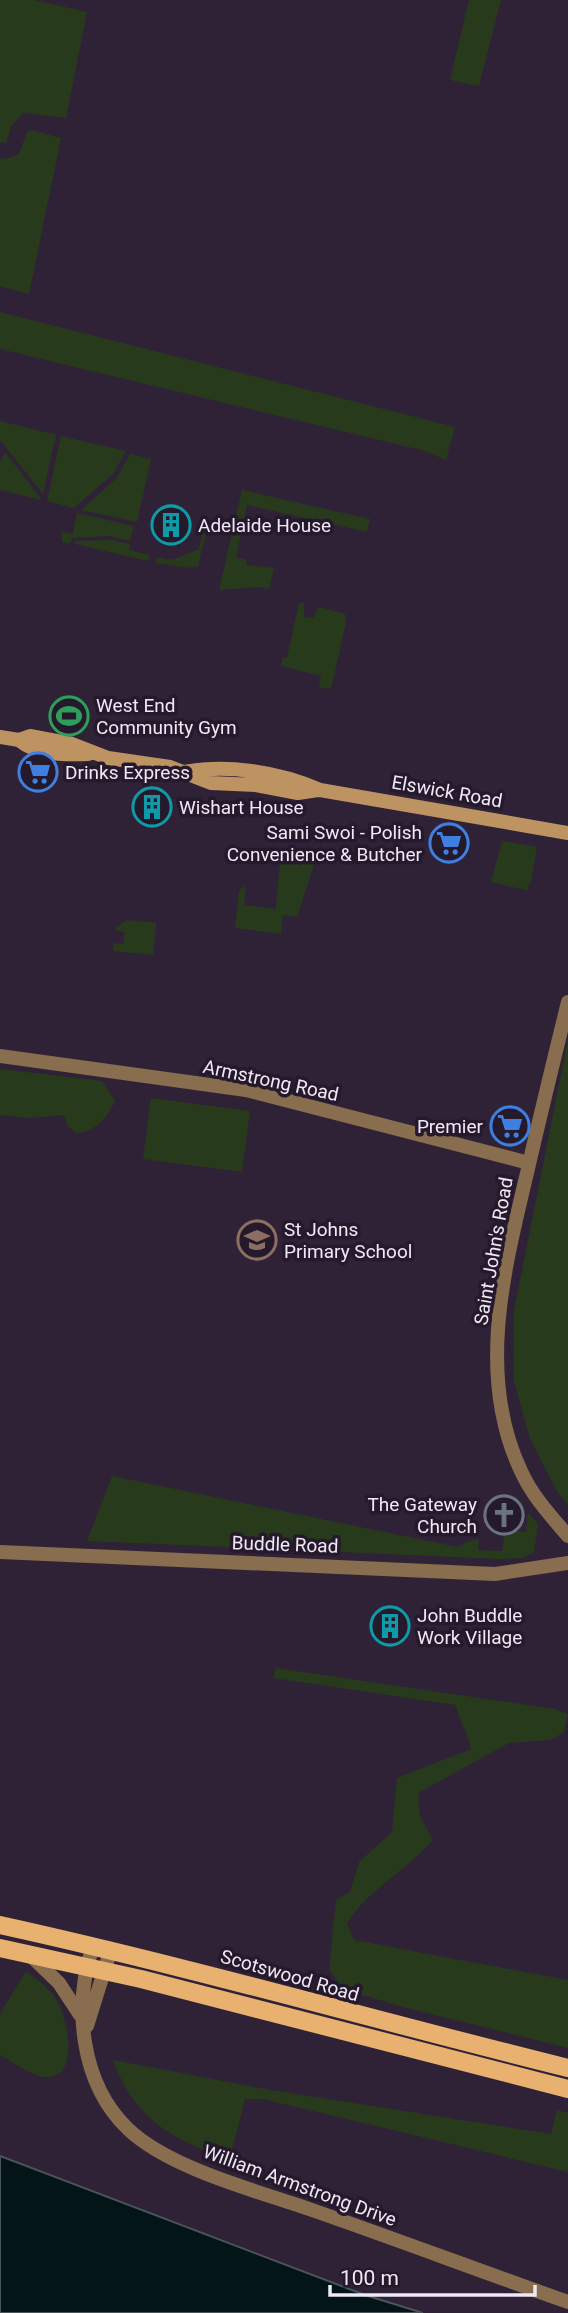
<svg xmlns="http://www.w3.org/2000/svg" width="568" height="2313" font-family="Roboto,sans-serif">
<style>
.green{fill:#283a1c}
.water{fill:#031516;stroke:#4a5459;stroke-width:2}
.lines{fill:none;stroke-linecap:round;stroke-linejoin:round}
.tertiary{stroke:#886d4f;stroke-width:14}
.secondary{stroke:#be9362;stroke-width:14}
.primary{stroke:#e9b170;stroke-width:18}
.labels{text-anchor:middle;stroke-width:7;stroke-linejoin:round;paint-order:stroke}
.poi-label{font-size:19px;fill:#f1e8f6;stroke:#25192c;text-anchor:start}
.street-label{font-size:19px;fill:#f1e8f6;stroke:#25192c}
</style>
<rect width="100%" height="100%" fill="#2f2237"/>
<path class="green" d="M0,0H34L87,12L66,118L23,113L11,127L6,143L0,142Z
M469,0H501L479,86L450,80Z
M32,130L61,138L29,294L0,286V158L6,159L19,154L27,132Z
M0,312L455,427L446,460L425,451L0,349Z
M0,421L56,435L43,494L0,440Z
M61,436L126,451L113,474L74,508L47,501Z
M5,452L42,500L0,490V462Z
M130,454L151,459L137,522L81,510L117,478Z
M242,490L370,519L367,532L247,505L236,557L247,560L246,565L274,568L269,589L259,587L219,590Z
M77,513L134,526L130,541L109,536L72,538L70,544L62,542V532L73,534Z
M203,532L206,533L198,566L189,568L156,563L157,557L172,560L199,549Z
M112,540L130,544L129,550L150,555L148,561L75,544V541Z
M299,603H304V617L313,618L319,607L345,614L346,622L331,689L319,687L321,676L281,666L283,657L287,658Z
M502,841L537,847L531,882L527,886L529,891L491,882Z
M294,848L318,853L297,917L283,915L281,934L235,928L239,891L243,887H246L244,905L276,909L280,860L292,861Z
M127,920L156,923L153,955L113,951L114,943L123,944L125,932L115,930L116,927Z
M568,1039V1505L558,1493L530,1439L514,1381V1311Z
M0,1069L102,1081L115,1101C107,1118 95,1132 76,1133L68,1126L64,1115L30,1118L0,1115Z
M151,1098L250,1111L242,1172L143,1159Z
M112,1476L458,1547L469,1541L479,1539L478,1550L502,1551L505,1529L526,1532L528,1513L538,1524L534,1552L524,1558L500,1559L87,1541Z
M276,1668L555,1709L568,1714L564,1732L551,1740L509,1743L418,1793L420,1816L433,1840C406,1871 369,1889 347,1923L354,1940L568,1980V2048L403,2007L343,1989L329,1969L336,1900L350,1892L359,1862L392,1832L397,1778L471,1749C468,1733 459,1721 456,1705L273,1678Z
M26,1971C38,1980 50,1988 57,2001C68,2020 81,2080 44,2077C30,2075 13,2062 0,2055V2014Z
M113,2060L270,2090L551,2134L557,2110L568,2113V2172L263,2099H245L230,2158C173,2142 133,2117 113,2060Z"/>
<path class="water" d="M0,2156L365,2295L423,2313H0Z"/>
<g class="lines">
<path class="tertiary" d="M568,1002C554,1059 540,1116 527,1173C504,1270 476,1376 521,1471C532,1496 551,1516 568,1536
M0,1056L246,1090L529,1163
M0,1552L495,1574L568,1563
M93,1946C73,2005 80,2083 128,2129C170,2169 258,2191 312,2210C398,2240 483,2272 568,2302
M31,1956L59,1983L80,2015
M87,2026L111,1949"/>
<path class="secondary" d="M0,737L19,740L30,736L72,744L108,758L170,767L211,783L256,785L298,793L318,790
M19,740C37,755 65,755 88,754
M184,772C228,764 279,772 320,790L568,833"/>
<path class="primary" d="M0,1925C191,1967 378,2021 568,2068
M0,1948L141,1979L568,2089"/>
</g>
<defs>
<g id="building-ring" transform="scale(2.0125)"><circle r="9.5" fill="#25192c" stroke="#0f9aa8" stroke-width="1.5"/><path d="M-4-6H4V6H1V3H-1V6H-4ZM-2.5-4.3h1.7v1.8h-1.7ZM.8-4.3h1.7v1.8H.8ZM-2.5-1h1.7V.8h-1.7ZM.8-1h1.7V.8H.8Z" fill="#0f9aa8"/></g>
<g id="stadium-ring" transform="scale(2.0125)"><circle r="9.5" fill="#25192c" stroke="#2e9e5b" stroke-width="1.5"/><path d="M0-5a6.5 5 0 1 0 0 10a6.5 5 0 1 0 0-10ZM-3.5-1.8h7v3.6h-7Z" fill="#2e9e5b"/></g>
<g id="supermarket-ring" transform="scale(2.0125)"><circle r="9.5" fill="#25192c" stroke="#3f7fe0" stroke-width="1.5"/><path d="M-6-5.5h2.5l.6 2H6L4.5 2H-2.5L-4.4-4H-6ZM-1.5 3.2a1.3 1.3 0 1 0 .1 0ZM3 3.2a1.3 1.3 0 1 0 .1 0Z" fill="#3f7fe0"/></g>
<g id="school-ring" transform="scale(2.0125)"><circle r="9.5" fill="#25192c" stroke="#8d6e63" stroke-width="1.5"/><path d="M0-5L7-2L0 1L-7-2ZM-4 1L0 2.5L4 1V4Q0 6-4 4Z" fill="#8d6e63"/></g>
<g id="church-ring" transform="scale(2.0125)"><circle r="9.5" fill="#25192c" stroke="#6b7280" stroke-width="1.5"/><path d="M-1.2-6h2.4v3.5h3.3v2.4h-3.3V6h-2.4V-.1h-3.3v-2.4h3.3Z" fill="#6b7280"/></g>
</defs>
<g fill-rule="evenodd">
<use href="#building-ring" x="171" y="525"/>
<use href="#stadium-ring" x="69" y="716"/>
<use href="#supermarket-ring" x="38" y="772"/>
<use href="#building-ring" x="152" y="807"/>
<use href="#supermarket-ring" x="449" y="843"/>
<use href="#supermarket-ring" x="510" y="1126"/>
<use href="#school-ring" x="257" y="1240"/>
<use href="#church-ring" x="504" y="1515"/>
<use href="#building-ring" x="390" y="1626"/>
</g>
<g class="labels">
<g class="poi-label">
<text x="198" y="532">Adelaide House</text>
<text x="96" y="712">West End<tspan x="96" dy="22">Community Gym</tspan></text>
<text x="65" y="779">Drinks Express</text>
<text x="179" y="814">Wishart House</text>
<text x="422" y="839" text-anchor="end">Sami Swoi - Polish<tspan x="422" dy="22">Convenience &amp; Butcher</tspan></text>
<text x="483" y="1133" text-anchor="end">Premier</text>
<text x="284" y="1236">St Johns<tspan x="284" dy="22">Primary School</tspan></text>
<text x="477" y="1511" text-anchor="end">The Gateway<tspan x="477" dy="22">Church</tspan></text>
<text x="417" y="1622">John Buddle<tspan x="417" dy="22">Work Village</tspan></text>
</g>
<g class="street-label">
<text transform="translate(447 791) rotate(10)" y="7">Elswick Road</text>
<text transform="translate(271 1080) rotate(12)" y="7">Armstrong Road</text>
<text transform="translate(493 1251) rotate(-80)" y="7">Saint John's Road</text>
<text transform="translate(285 1544) rotate(2)" y="7">Buddle Road</text>
<text transform="translate(290 1975) rotate(16)" y="7">Scotswood Road</text>
<text transform="translate(300 2185) rotate(20)" y="7">William Armstrong Drive</text>
</g>
</g>
<path d="M330 2285v10h205v-10" fill="none" stroke="#f1e8f6" stroke-width="3.5"/>
<text x="340" y="2285" font-size="21" fill="#f1e8f6" stroke="#25192c" stroke-width="5" paint-order="stroke">100 m</text>
</svg>
